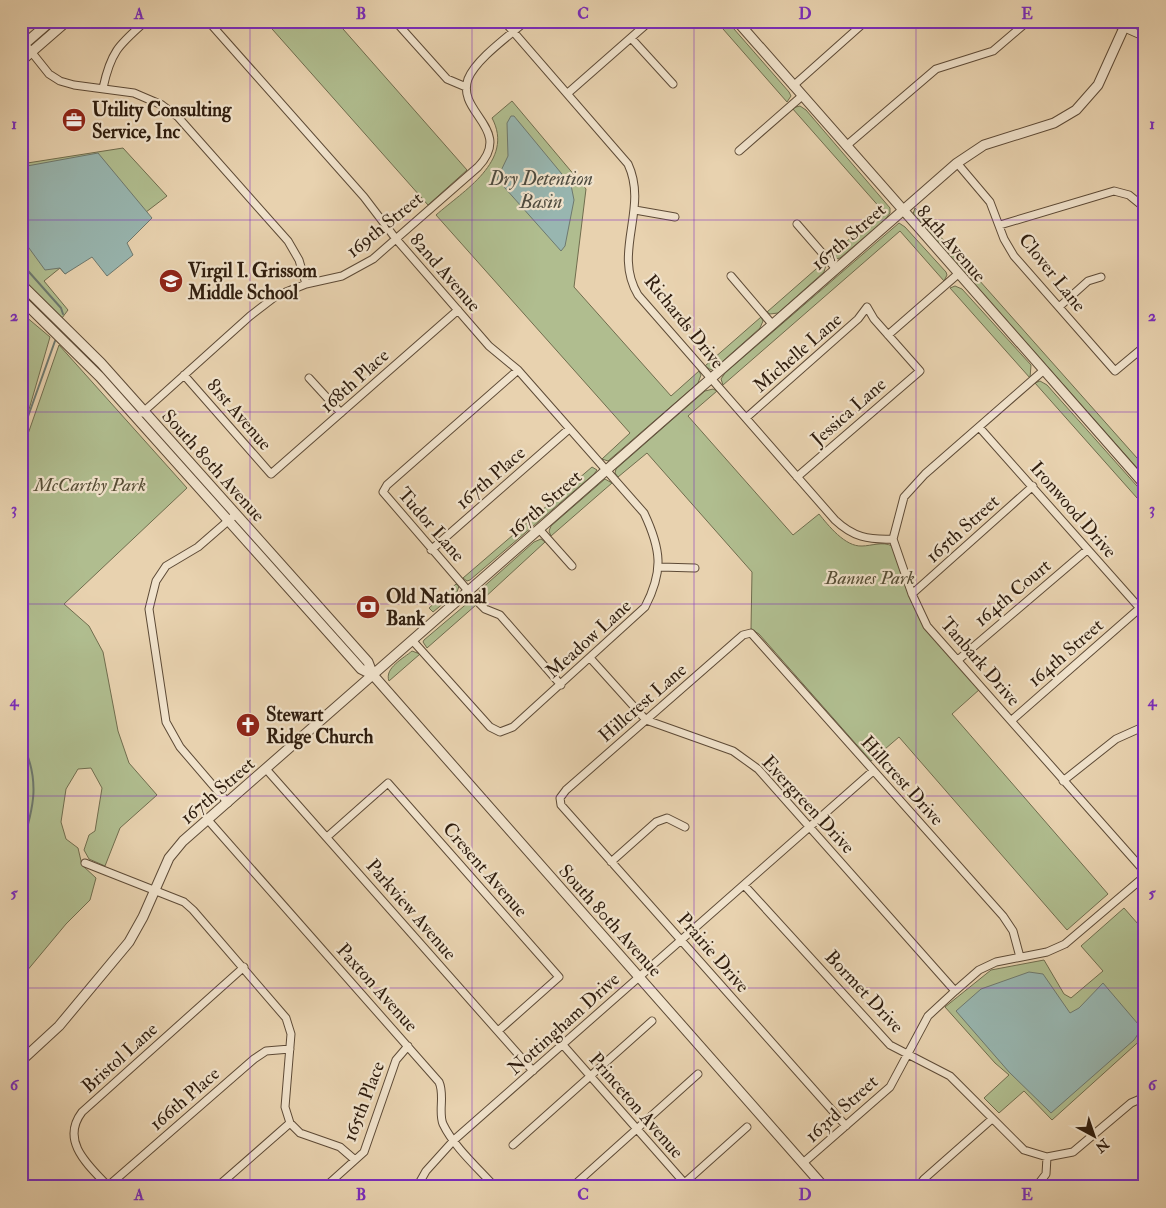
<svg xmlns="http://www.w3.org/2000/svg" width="1166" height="1208" font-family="'IM FELL Double Pica',serif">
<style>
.green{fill:#b0bd8f;stroke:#706d4e}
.water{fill:#98b6b0;stroke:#6e796f}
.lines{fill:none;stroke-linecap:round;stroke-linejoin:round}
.stream{stroke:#6e796f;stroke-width:2}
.minor-casing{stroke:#5d4a36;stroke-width:9}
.tertiary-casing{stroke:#5d4a36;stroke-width:11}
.minor{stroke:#f0e2cb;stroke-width:7}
.tertiary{stroke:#f0e2cb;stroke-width:9}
.grid{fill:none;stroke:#7b2cbf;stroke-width:1;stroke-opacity:0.55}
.labels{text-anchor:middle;stroke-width:4.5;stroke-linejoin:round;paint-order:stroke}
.poi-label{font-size:19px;font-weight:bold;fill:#2f1d0e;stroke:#f0e2cb;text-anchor:start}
.street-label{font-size:19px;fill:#2f1d0e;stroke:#f0e2cb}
.park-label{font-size:19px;font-style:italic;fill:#564d35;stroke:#f0e2cb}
.water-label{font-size:20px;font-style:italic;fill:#4e4b3f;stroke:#f0e2cb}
.neatline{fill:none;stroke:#7b2cbf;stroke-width:2}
.grid-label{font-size:16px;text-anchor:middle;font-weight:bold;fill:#7b2cbf}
</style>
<rect width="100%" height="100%" fill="#e8d2af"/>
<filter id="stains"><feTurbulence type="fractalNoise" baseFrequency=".004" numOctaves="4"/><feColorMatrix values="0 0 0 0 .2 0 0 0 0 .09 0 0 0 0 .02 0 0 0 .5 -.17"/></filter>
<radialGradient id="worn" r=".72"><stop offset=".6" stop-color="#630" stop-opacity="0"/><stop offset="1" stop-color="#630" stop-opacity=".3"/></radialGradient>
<path class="green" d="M21,21H38L21,36Z
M265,21H336L467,170L428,205Z
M716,21H727L789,92L791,96L787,102Z
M512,101L586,189L574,287L671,396L699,371L701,375L698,383L608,461L602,459L630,433L436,215C463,191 515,161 492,118Z
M800,106L806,110L890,208V213L885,220L840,258L836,259L830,256L882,210L792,108Z
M123,148L167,196L65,274L60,268L44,281L68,310L62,318L21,280V164Z
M915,208L1145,467V477L916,218L913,214Z
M899,223L905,227L946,272L947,275L944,281L900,231L723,385L721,379L725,373Z
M824,262L826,265L824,272L778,313L770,314L767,312Z
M955,286L962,289L1031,365L1030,378L950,288Z
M25,316L50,337L21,437V320Z
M761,317L763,321L760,328L715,368L711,370L705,366Z
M59,345L187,488L64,604L89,626L103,652L118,731L129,763L157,795L120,828L105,866L89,859L84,850L89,835L95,831L102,788L91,768L78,769L66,789L61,822L66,839L78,848L82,865L96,878L90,900L66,924L21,978V454Z
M1040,381L1047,385L1145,495V507L1035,383Z
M713,389L717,391L688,416L793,535L819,514C828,525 845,547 862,546C871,546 883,541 892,546L916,609L980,689L952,714L1108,894L1067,930L899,737L871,761L759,634L751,629L752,572L647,453L618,477L615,473L616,469L705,391Z
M592,467L597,470L594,474L470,580L467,581L463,578Z
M605,479L612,483L551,536L549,531L551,526Z
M541,539L545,542L482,600L479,595L480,590L534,542Z
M456,584L459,586L457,592L433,612L429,608Z
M470,601L476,605L427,648L423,642L424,640Z
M412,651L420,654L389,681C384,668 404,658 412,651Z
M1124,908L1145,932V1036L1052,1120L1024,1091L999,1113L984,1098L1009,1075L995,1063L945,1007L991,970L1044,960L1064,994L1071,998L1103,971L1081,946Z"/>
<path class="water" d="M511,116H514L571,185L574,200L565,246L561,251L497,179L508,156L507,123Z
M98,153L152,218L127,243L133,255L107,276L92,257L65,274L60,268L45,270L21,237V173L27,166Z
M1029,972L1043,974L1070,1013L1079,1008L1103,983L1138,1024V1034L1134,1040L1051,1113L1009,1072L956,1011L981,989Z"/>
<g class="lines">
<path class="stream" d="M21,263L61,308L63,314
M21,436L55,341
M21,740C41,780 34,808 21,848"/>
<g class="minor-casing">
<path id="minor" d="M208,21L364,197L396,239L489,346L518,370L644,513C661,549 664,571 645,607L513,727L500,732L490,727L412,640
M395,21L447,79L466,87
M504,21L628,164C649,209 612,252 638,295L835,520C853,537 868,540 893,539
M1109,21L1145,37
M631,38L673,84
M25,44L49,74L60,81L74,85L134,93L162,105L178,117L288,241L299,260L306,284
M793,86L866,21
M103,88C111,51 119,45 146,21
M568,93L650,21
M846,146L936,69L993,51L1028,21
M739,151L802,96
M957,163L990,202L1004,239L1014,256L1115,371L1145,346
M635,210L675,217
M797,224L836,269
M1000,225L1114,191L1129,195L1145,208
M731,276L772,324
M1059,307L1088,281L1101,277
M888,335L958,274
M518,370L387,485L383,492L476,600L485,609L500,615L561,685
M1044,370L925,474L904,497L893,539L912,594L927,626L1145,872
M184,375L271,474L458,310
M309,378L341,413
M142,413L250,316L276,296L306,284L342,276L373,259L478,167C514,129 456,113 468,79C476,59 509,36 526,21
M746,418L858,319L867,307L874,319L920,371L797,477
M979,427L1145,614
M539,529L572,566
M431,550L569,429
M660,567L695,568
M912,594L1033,486
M591,659L646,720L733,751L758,769L955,991
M958,660L1087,550
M1012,720L1140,608
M266,769L533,1071
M1063,781L1116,739L1145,726
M228,803L180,747L166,722L149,609L156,581L166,566L198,547L236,514
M208,820L439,1082C445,1095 438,1112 443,1124C454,1147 478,1168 495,1187
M327,837L388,783L559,977L498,1031
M611,862L656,822L667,818L685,827
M85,863L184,902L193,910L286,1018L291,1034L285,1107L290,1123L300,1133L340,1147L355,1160
M744,885L890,1045L950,1076L1024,1150L1047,1157L1073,1152L1131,1103L1145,1097
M563,1045L688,1187
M846,1126L561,805L560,798L566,790L743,635L751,633L1003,916L1013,931L1020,957
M513,1145L652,1021
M803,1163L890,1087L928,1016L955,991L979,970L996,962L1047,952L1065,944L1145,876
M108,1186C88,1165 60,1141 82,1112L244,967
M107,1187L254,1059L266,1051L290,1049
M217,1187L290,1123
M325,1187L364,1152L396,1060L408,1046
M417,1187L426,1171L454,1140L873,771
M572,1187L698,1074
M680,1187L747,1127
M788,1187L790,1184
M918,1187L924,1179L992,1119
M1036,1187L1046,1174L1047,1157"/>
</g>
<g class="tertiary-casing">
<path id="tertiary" d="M737,21L1145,485
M21,47L51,21
M21,61L67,21
M21,284L101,363L368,662L373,675L824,1187
M21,299L100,377L361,669L373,675
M21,1061L59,1026L129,942L143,917L169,858L183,841L957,163L984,145L1054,123L1076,110L1098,85L1127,21"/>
</g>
<use href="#minor" class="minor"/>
<use href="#tertiary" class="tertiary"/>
</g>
<path class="grid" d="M250,21V1187M472,21V1187M694,21V1187M916,21V1187M21,220H1145M21,412H1145M21,604H1145M21,796H1145M21,988H1145"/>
<defs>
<g id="office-disc" transform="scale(1.25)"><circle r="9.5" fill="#8f2418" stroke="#f0e2cb"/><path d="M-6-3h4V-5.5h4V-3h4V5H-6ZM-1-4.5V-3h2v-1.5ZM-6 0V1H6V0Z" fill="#fff"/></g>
<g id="school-disc" transform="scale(1.25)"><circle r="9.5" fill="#8f2418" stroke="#f0e2cb"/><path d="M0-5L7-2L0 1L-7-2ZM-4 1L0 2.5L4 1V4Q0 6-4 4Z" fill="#fff"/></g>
<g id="bank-disc" transform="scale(1.25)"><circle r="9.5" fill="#8f2418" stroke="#f0e2cb"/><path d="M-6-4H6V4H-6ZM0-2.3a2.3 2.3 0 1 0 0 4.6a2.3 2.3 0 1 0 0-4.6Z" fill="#fff"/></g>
<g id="church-disc" transform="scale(1.25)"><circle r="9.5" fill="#8f2418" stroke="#f0e2cb"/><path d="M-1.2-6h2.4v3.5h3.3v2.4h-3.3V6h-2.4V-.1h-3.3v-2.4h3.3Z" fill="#fff"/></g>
</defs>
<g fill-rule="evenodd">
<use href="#office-disc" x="74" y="120"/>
<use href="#school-disc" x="171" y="281"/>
<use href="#bank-disc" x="368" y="607"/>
<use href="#church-disc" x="248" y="725"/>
</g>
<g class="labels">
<g class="poi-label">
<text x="92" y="116">Utility Consulting<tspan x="92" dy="22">Service, Inc</tspan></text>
<text x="188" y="277">Virgil I. Grissom<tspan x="188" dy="22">Middle School</tspan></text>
<text x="386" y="603">Old National<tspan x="386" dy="22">Bank</tspan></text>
<text x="266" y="721">Stewart<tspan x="266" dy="22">Ridge Church</tspan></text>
</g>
<g class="street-label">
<text transform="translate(384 224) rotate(-39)" y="7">169th Street</text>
<text transform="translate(848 236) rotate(-41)" y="7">167th Street</text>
<text transform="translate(952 243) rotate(49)" y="7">84th Avenue</text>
<text transform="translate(446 272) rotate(49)" y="7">82nd Avenue</text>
<text transform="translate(1053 272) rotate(51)" y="7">Clover Lane</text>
<text transform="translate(685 321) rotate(51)" y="7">Richards Drive</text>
<text transform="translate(797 352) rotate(-41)" y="7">Michelle Lane</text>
<text transform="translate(354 380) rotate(-42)" y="7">168th Place</text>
<text transform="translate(848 411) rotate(-41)" y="7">Jessica Lane</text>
<text transform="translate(240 414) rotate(49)" y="7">81st Avenue</text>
<text transform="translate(214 465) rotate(48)" y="7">South 80th Avenue</text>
<text transform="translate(490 477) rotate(-41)" y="7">167th Place</text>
<text transform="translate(544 503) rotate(-41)" y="7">167th Street</text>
<text transform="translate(1074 509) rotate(49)" y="7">Ironwood Drive</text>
<text transform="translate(432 524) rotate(49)" y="7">Tudor Lane</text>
<text transform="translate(962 528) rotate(-42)" y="7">165th Street</text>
<text transform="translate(1012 592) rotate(-40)" y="7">164th Court</text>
<text transform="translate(588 638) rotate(-42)" y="7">Meadow Lane</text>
<text transform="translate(1065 652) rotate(-41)" y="7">164th Street</text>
<text transform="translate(981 661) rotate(49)" y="7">Tanbark Drive</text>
<text transform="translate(642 702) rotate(-41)" y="7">Hillcrest Lane</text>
<text transform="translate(903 780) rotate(48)" y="7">Hillcrest Drive</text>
<text transform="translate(217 790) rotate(-41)" y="7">167th Street</text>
<text transform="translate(809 804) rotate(47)" y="7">Evergreen Drive</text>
<text transform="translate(486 869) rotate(49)" y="7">Cresent Avenue</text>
<text transform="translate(412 909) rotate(49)" y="7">Parkview Avenue</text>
<text transform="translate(611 920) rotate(48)" y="7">South 80th Avenue</text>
<text transform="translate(714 952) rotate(49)" y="7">Prairie Drive</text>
<text transform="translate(378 987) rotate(48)" y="7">Paxton Avenue</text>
<text transform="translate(865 991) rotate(47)" y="7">Bormet Drive</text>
<text transform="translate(563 1023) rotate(-42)" y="7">Nottingham Drive</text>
<text transform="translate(119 1057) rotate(-42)" y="7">Bristol Lane</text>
<text transform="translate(184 1098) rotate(-41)" y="7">166th Place</text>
<text transform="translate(363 1101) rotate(-69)" y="7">165th Place</text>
<text transform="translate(637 1105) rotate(49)" y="7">Princeton Avenue</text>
<text transform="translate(841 1108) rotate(-42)" y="7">163rd Street</text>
</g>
<g class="park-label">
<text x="90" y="491">McCarthy Park</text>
<text x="870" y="584">Bannes Park</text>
</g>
<g class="water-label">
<text x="541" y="185">Dry Detention<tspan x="541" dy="23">Basin</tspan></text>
</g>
</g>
<rect width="1166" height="1208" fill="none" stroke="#e8d2af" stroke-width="55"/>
<g transform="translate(1094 1136) rotate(140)" stroke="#f0e2cb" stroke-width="4" paint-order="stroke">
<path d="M0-4L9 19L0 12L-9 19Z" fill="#2f1d0e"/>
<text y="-8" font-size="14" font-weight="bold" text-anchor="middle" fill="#2f1d0e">N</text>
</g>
<rect x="28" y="28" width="1110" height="1152" class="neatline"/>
<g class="grid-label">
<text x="139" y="19">A</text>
<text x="361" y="19">B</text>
<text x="583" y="19">C</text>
<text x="805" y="19">D</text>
<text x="1027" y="19">E</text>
<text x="14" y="129">1</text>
<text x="1152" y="129">1</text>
<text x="14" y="321">2</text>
<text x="1152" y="321">2</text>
<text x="14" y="514">3</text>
<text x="1152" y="514">3</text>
<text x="14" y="706">4</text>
<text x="1152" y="706">4</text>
<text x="14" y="898">5</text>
<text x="1152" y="898">5</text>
<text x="14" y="1090">6</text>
<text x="1152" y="1090">6</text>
<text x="139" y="1200">A</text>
<text x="361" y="1200">B</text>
<text x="583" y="1200">C</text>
<text x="805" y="1200">D</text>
<text x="1027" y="1200">E</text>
</g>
<rect width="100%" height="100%" filter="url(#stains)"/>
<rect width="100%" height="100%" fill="url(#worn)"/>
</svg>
